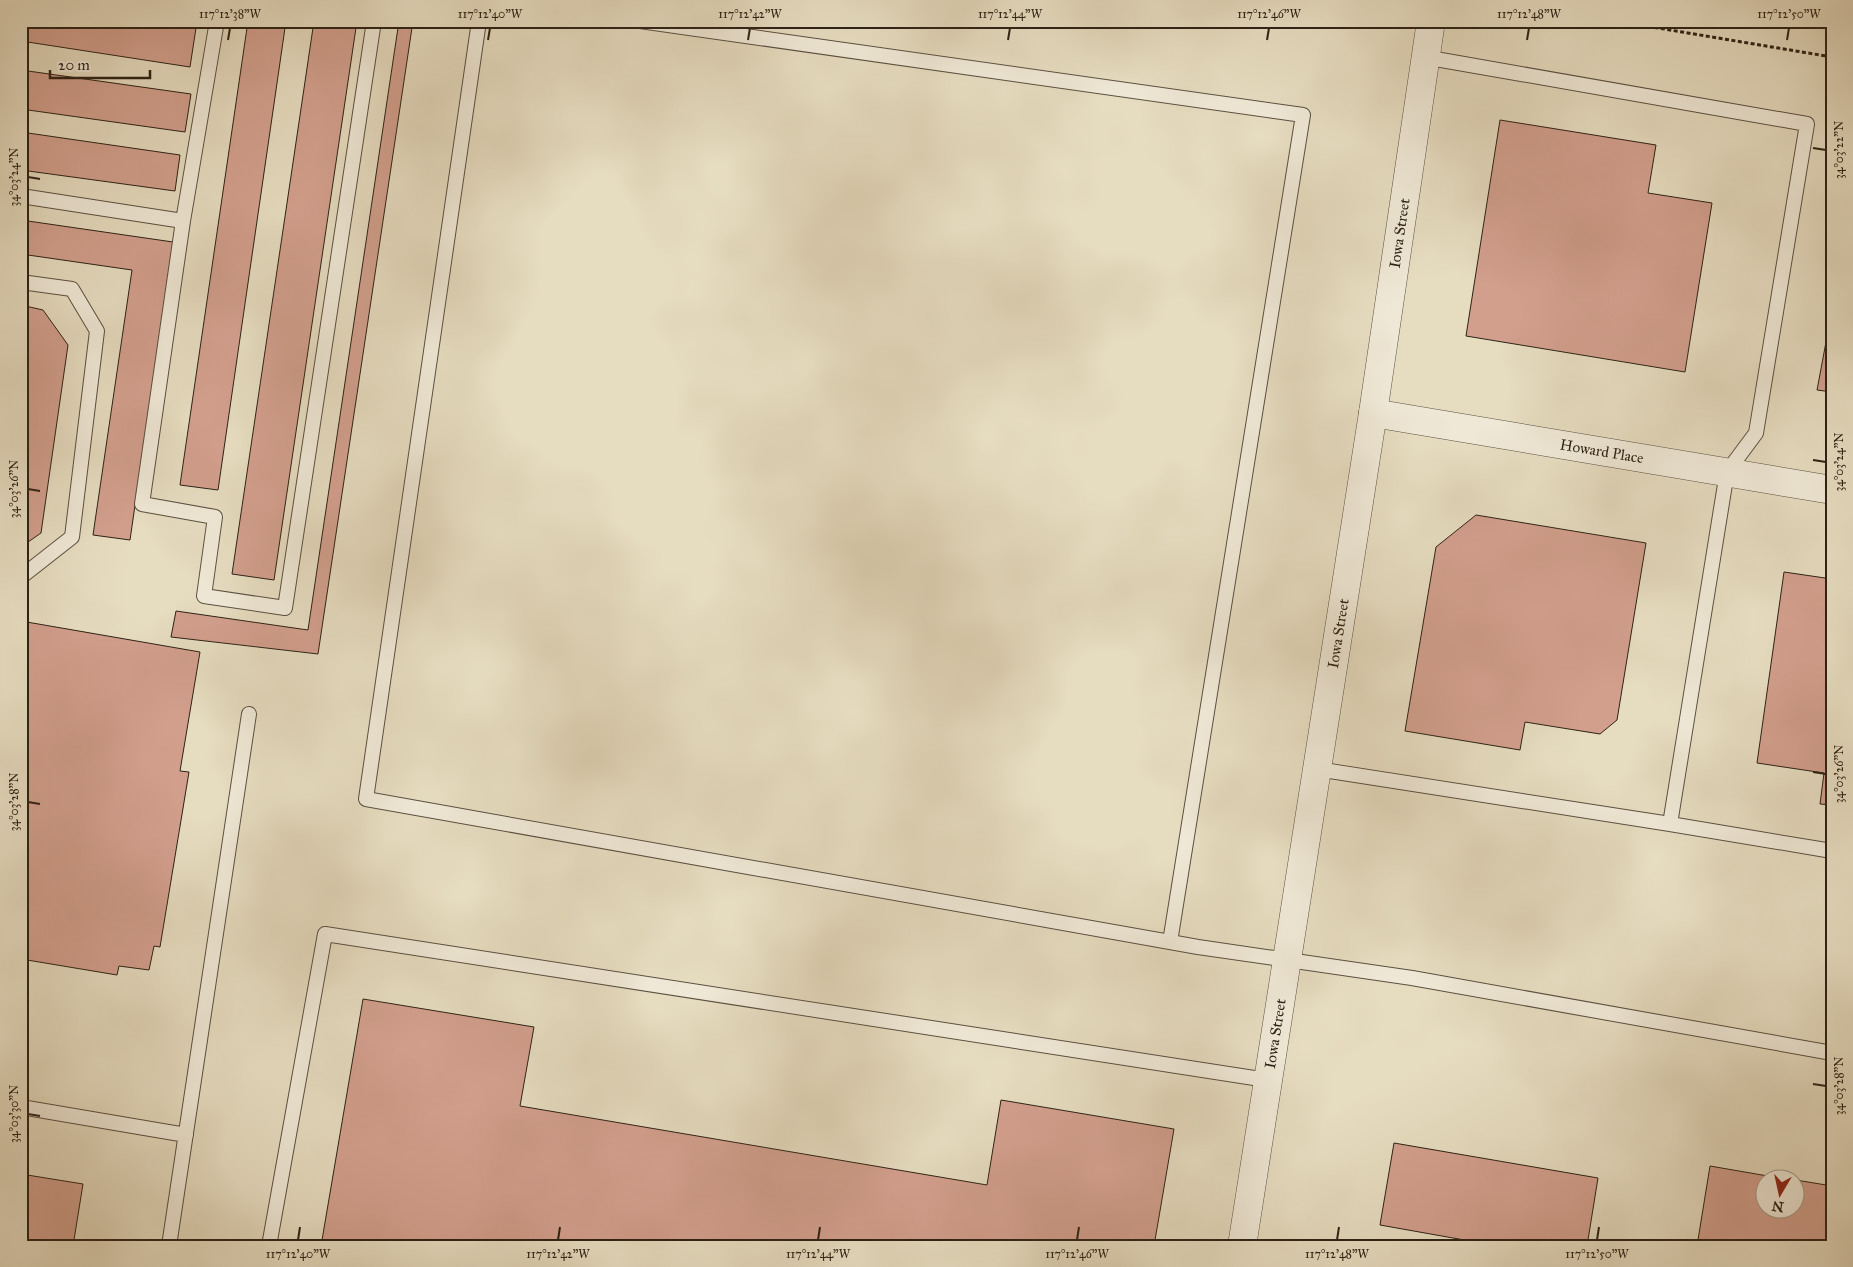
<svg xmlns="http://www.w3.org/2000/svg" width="1853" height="1267" font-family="'IM FELL Great Primer',serif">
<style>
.building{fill:#d29f8d;stroke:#2d2216}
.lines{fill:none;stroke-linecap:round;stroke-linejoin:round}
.lane-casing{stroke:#5b5040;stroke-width:16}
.street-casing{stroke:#5b5040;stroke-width:29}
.path{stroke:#2d2216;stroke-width:3;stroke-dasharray:4 2.5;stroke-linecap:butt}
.lane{stroke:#efe8d6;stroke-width:14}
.street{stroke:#efe8d6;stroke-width:28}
.ticks{fill:none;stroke:#2d2216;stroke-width:2}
.labels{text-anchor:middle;stroke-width:4;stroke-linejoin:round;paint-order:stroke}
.street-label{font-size:15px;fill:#2d2216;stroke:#efe8d6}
.neatline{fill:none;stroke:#2d2216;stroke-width:2}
.ticks-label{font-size:12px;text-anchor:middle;fill:#2d2216}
</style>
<rect width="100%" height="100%" fill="#e6dcc0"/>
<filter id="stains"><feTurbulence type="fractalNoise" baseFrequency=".004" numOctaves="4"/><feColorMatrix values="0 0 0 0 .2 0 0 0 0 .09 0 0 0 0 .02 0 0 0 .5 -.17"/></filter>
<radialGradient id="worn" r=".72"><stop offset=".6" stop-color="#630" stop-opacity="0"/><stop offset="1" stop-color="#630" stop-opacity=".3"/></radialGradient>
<path class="building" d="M21,21H149L196,28L190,67L21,41Z
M248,21H286L218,490L180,485Z
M314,21H357L274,580L232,574Z
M399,21H413L318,654L171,637L176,611L308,630Z
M21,70L191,94L185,132L21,109Z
M1500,120L1656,145L1648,193L1712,203L1685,372L1466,336Z
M21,132L180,155L175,191L21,170Z
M21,220L173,242L130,540L93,535L132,270L21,254Z
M21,305L43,310L68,345L41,533L21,547Z
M1832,310V392L1817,390Z
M1476,515L1646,543L1617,720L1600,734L1525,722L1520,750L1405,731L1436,547Z
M1784,572L1832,579V805L1820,804L1824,773L1757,763Z
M21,621L200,652L180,771L189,772L160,947L154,946L149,970L119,966L117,975L21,959Z
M363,999L534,1027L520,1106L987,1185L1001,1100L1174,1129L1154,1246H321Z
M1394,1143L1598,1178L1587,1246H1498L1380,1225Z
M1710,1166L1791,1180H1766V1210H1796V1180L1832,1186V1246H1697Z
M21,1174L83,1184L73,1246H21Z"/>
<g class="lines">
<g class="lane-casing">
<path id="lane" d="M217,21L183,221L142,504L215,517L204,596L285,608L374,21
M479,21L366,799L1198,947L1412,978L1832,1053
M640,21L1303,115L1170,942
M1424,57L1807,124L1756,433L1727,472L1670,824L1832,851
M21,196L183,221
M21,282L72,289L97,331L72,537L21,577
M1317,769L1670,824
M21,1107L186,1135
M169,1246L249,714
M269,1246L325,934L1267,1080"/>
</g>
<g class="street-casing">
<g id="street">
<path id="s1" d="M1373,413L1832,490"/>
<path id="s2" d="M1242,1246L1373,413L1431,21"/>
</g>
</g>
<path class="path" d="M1616,21L1832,57"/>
<use href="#lane" class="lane"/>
<use href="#street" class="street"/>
</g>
<path class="ticks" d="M228,40L230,28M488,40L490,28M748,40L750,28M1008,40L1010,28M1267,40L1269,28M1527,40L1529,28M1787,40L1789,28M1813,148L1826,150M28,177L40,179M1813,460L1826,462M28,489L40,491M1813,772L1826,774M28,802L40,804M1813,1084L1826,1086M28,1114L40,1116M298,1240L300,1227M558,1240L560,1227M818,1240L820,1227M1077,1240L1079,1227M1337,1240L1339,1227M1597,1240L1599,1227"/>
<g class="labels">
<g class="street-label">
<text dy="5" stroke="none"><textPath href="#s2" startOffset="1025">Iowa Street</textPath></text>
<text dy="5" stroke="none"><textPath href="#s1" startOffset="232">Howard Place</textPath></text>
<text dy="5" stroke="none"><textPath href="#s2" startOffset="620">Iowa Street</textPath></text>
<text dy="5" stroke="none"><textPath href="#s2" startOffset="215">Iowa Street</textPath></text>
</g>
</g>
<rect width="1853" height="1267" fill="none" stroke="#e6dcc0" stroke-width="55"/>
<g transform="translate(1780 1194) rotate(189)"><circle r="24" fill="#efe8d6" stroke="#a19989"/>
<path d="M0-4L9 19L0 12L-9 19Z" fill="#8f2418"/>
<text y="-8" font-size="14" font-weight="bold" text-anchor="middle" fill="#2d2216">N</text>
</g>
<path d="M50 70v8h100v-8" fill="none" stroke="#2d2216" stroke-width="2.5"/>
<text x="58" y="70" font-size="15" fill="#2d2216" stroke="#efe8d6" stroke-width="4" paint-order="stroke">20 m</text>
<rect x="28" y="28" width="1798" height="1212" class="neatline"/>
<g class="ticks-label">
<text x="230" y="18">117°12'38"W</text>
<text x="490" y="18">117°12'40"W</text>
<text x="750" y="18">117°12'42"W</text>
<text x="1010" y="18">117°12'44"W</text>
<text x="1269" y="18">117°12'46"W</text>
<text x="1529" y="18">117°12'48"W</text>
<text x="1789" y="18">117°12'50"W</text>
<text transform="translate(1839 150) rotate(-90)" y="4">34°03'22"N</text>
<text transform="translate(14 177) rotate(-90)" y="4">34°03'24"N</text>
<text transform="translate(1839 462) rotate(-90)" y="4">34°03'24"N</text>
<text transform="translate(14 489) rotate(-90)" y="4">34°03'26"N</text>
<text transform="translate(1839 774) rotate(-90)" y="4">34°03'26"N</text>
<text transform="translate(14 802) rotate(-90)" y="4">34°03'28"N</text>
<text transform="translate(1839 1086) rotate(-90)" y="4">34°03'28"N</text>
<text transform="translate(14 1114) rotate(-90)" y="4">34°03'30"N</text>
<text x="298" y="1258">117°12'40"W</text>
<text x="558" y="1258">117°12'42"W</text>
<text x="818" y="1258">117°12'44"W</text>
<text x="1077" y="1258">117°12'46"W</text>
<text x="1337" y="1258">117°12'48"W</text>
<text x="1597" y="1258">117°12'50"W</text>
</g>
<rect width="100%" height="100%" filter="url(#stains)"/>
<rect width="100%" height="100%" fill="url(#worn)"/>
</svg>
